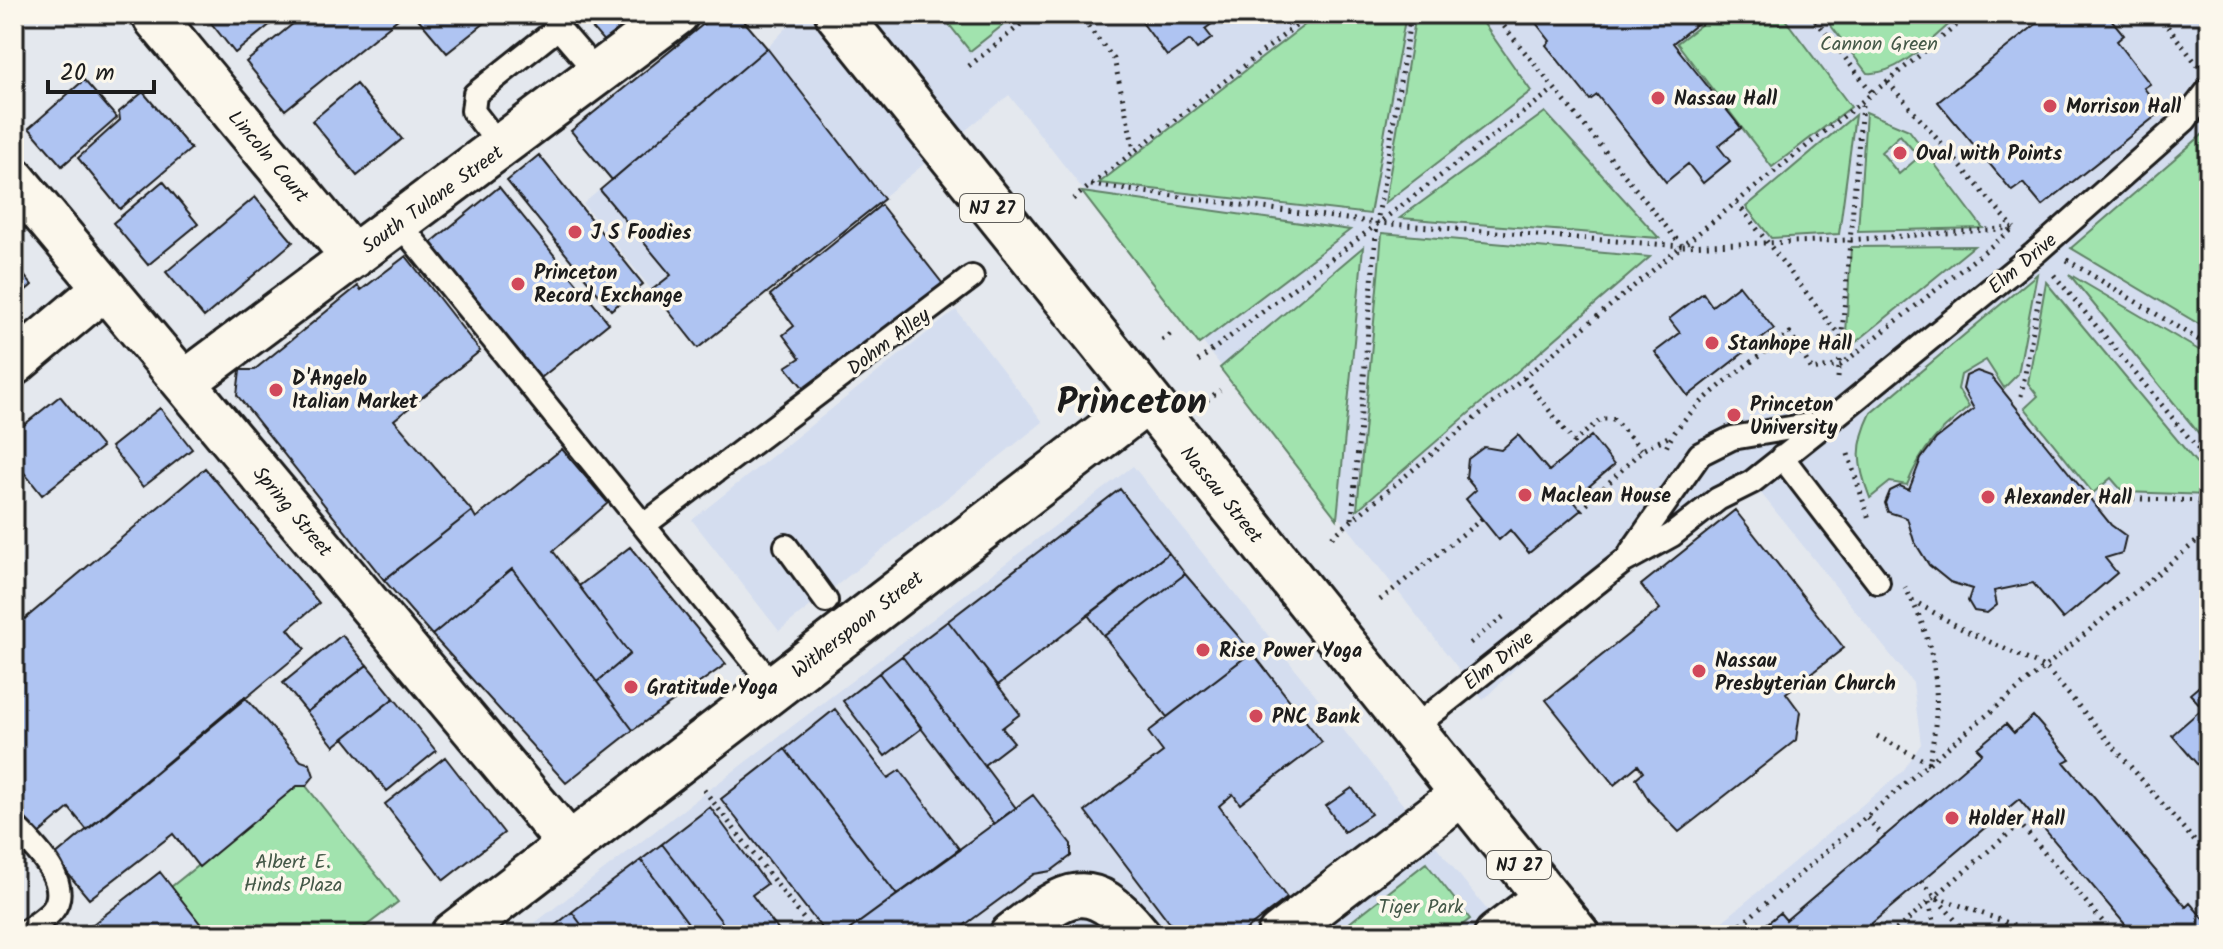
<svg xmlns="http://www.w3.org/2000/svg" width="2223" height="949" font-family="Kalam,sans-serif">
<style>
.built{fill:#d4ddef}
.green{fill:#a1e3ae;stroke:#5e8065;stroke-width:2;fill-rule:evenodd}
.building{fill:#afc4f2;stroke:#1c1c1c;stroke-width:2}
.lines{fill:none;stroke-linecap:round;stroke-linejoin:round}
.service-casing{stroke:#1c1c1c;stroke-width:28}
.minor-casing{stroke:#1c1c1c;stroke-width:48}
.tertiary-casing{stroke:#1c1c1c;stroke-width:50}
.primary-casing{stroke:#1c1c1c;stroke-width:50}
.path{stroke:#1c1c1c;stroke-width:5;stroke-dasharray:2 6;stroke-linecap:butt}
.service{stroke:#fbf7ec;stroke-width:22}
.minor{stroke:#fbf7ec;stroke-width:42}
.tertiary{stroke:#fbf7ec;stroke-width:44}
.primary{stroke:#fbf7ec;stroke-width:44}
.poi-dot{fill:#d1495b;stroke:#fbf7ec;stroke-width:3}
.labels{text-anchor:middle;stroke-width:7;stroke-linejoin:round;paint-order:stroke}
.shield{fill:#fbf7ec;stroke:#5f5e5a;stroke-width:2}
.shield-label{font-size:18px;font-weight:bold;fill:#1c1c1c}
.park-label{font-size:20px;fill:#445848;stroke:#fbf7ec}
.poi-label{font-size:20px;font-weight:bold;fill:#1c1c1c;stroke:#fbf7ec;text-anchor:start}
.street-label{font-size:20px;fill:#1c1c1c;stroke:#fbf7ec}
.town-label{font-size:36px;font-weight:bold;fill:#1c1c1c;stroke:#fbf7ec}
</style>
<rect width="100%" height="100%" fill="#e4e8ee"/>
<filter id="ink" filterUnits="userSpaceOnUse"><feTurbulence type="fractalNoise" baseFrequency=".0125" numOctaves="2"/><feDisplacementMap in="SourceGraphic" scale="16" xChannelSelector="R" yChannelSelector="G"/><feConvolveMatrix kernelMatrix="1 2 1 2 8 2 1 2 1" color-interpolation-filters="sRGB"/></filter>
<g filter="url(#ink)">
<path class="built" d="M800,14H2209V935H1706L1903,771L1921,744L1913,683L1752,482L1623,562L1483,700L1009,95L698,348L583,204L767,48Z
M956,310L1043,422L779,631L692,520Z
M1133,466L1507,935H519Z"/>
<path class="green" d="M941,14H1017L970,51Z
M1319,14H1406L1370,214L1099,183Z
M1416,14H1477L1531,91L1385,203Z
M1715,14H1781L1851,107L1772,167L1677,43Z
M1822,14H1961C1936,34 1900,76 1867,73Z
M1545,112L1659,238L1400,218Z
M1866,112L1909,130L1983,228L1858,231ZM1900,135L1919,157L1899,174L1881,152Z
M1855,115L1839,234L1771,238L1746,207Z
M2209,129V330L2071,248Z
M1082,192L1350,230L1199,344Z
M1382,233L1650,257L1357,510Z
M1974,246L1845,351L1851,247Z
M1363,247L1337,519L1220,368Z
M2037,274L2018,374L2004,388L1986,360L1961,375L1958,389L1969,407C1937,433 1923,446 1907,485L1890,482L1870,498C1857,464 1855,446 1871,413Z
M2069,274L2209,356V446Z
M2046,282L2209,478V495L2123,492L2111,478L2093,493L2025,408L2038,396L2028,383Z
M297,786H306L398,902L354,935H209L171,887Z
M1426,863L1470,919L1449,935H1334Z"/>
<path class="building" d="M204,14H283L235,53Z
M305,14H404L285,110L246,62Z
M414,14H496L447,53Z
M580,14H661L612,51Z
M716,14H738L767,48L612,180L571,131Z
M1136,14H1225L1205,29L1212,38L1197,49L1190,40L1167,56Z
M1529,14H1709L1673,43L1741,128L1718,146L1730,161L1703,183L1688,164L1666,182L1597,95L1590,100L1546,45L1550,41Z
M2049,14H2107L2124,35L2117,41L2150,84L2144,88L2162,111L2042,206L2023,183L2012,191L1938,102Z
M767,48L884,199L698,348L652,290L671,275L600,190Z
M84,80L117,118L62,166L29,128Z
M356,84L402,139L357,176L312,121Z
M143,92L191,149L120,209L78,158L120,120L119,112Z
M539,155L643,284L611,310L507,181Z
M163,181L198,224L148,265L113,223Z
M499,187L609,323L537,381L427,246Z
M255,197L293,242L204,317L166,272Z
M881,205L950,293L810,396L786,367L800,358L783,335L794,326L770,295Z
M406,256L480,351L394,420L472,511L384,580L237,395L240,370H254L358,286L361,290Z
M14,263L32,285L14,300Z
M1739,285L1774,329L1688,396L1655,352L1680,333L1669,319L1703,293L1712,306Z
M1977,371L1991,376L2111,525L2126,536L2122,553L2105,558L2117,573L2063,619L2033,583L1994,591L1997,605L1987,613L1974,611L1968,601L1972,589L1950,582L1929,565L1914,541L1907,518L1888,512L1885,503L1890,491L1900,486L1909,490L1921,459L1936,439L1974,409L1963,389L1966,376Z
M60,396L102,447L42,495L14,460V433Z
M160,408L192,449L143,487L111,447Z
M1518,435L1549,471L1591,436L1614,465L1573,500L1581,510L1529,553L1510,530L1499,540L1466,499L1476,490L1466,478L1468,459L1484,447L1501,450Z
M562,449L608,503L553,551L630,654L597,682L512,569L432,635L384,580L472,511L476,518Z
M205,468L319,603L288,629L305,649L87,830L69,808L36,836L14,809V628Z
M1120,489L1169,553L998,685L948,621Z
M1735,510L1844,648L1786,693L1800,712L1796,740L1679,832L1649,801L1636,778L1643,772L1638,765L1614,785L1546,700L1660,609L1641,585Z
M630,547L726,664L633,730L597,682L630,654L579,586Z
M1169,553L1185,574L1104,636L1088,615Z
M512,569L633,730L566,783L432,635Z
M1185,574L1252,652L1167,717L1104,636Z
M948,621L1020,714L1002,728L1014,742L984,765L902,656Z
M342,635L367,665L307,712L283,683Z
M1252,652L1322,742L1240,804L1233,794L1219,806L1287,898L1239,935H1179L1085,811L1163,752L1148,732Z
M902,656L1016,808L994,824L879,673Z
M367,665L394,698L334,746L307,712Z
M879,673L922,728L885,756L843,701Z
M2209,678V778L2172,735L2203,708L2190,694Z
M245,697L301,761L310,764L314,776L306,786H297L199,867L173,834L89,899L54,857Z
M394,698L436,751L387,791L344,738Z
M835,709L888,778L900,770L960,850L897,895L785,749Z
M2033,716L2070,759L2064,762L2186,907L2190,903L2209,925V935H2134L2019,799L1858,935H1753L1780,913L1786,920L1982,753L1977,748L2006,724L2014,733Z
M785,749L897,895L842,935H827L721,799Z
M445,757L504,833L444,880L385,804Z
M1352,788L1371,814L1344,832L1326,806Z
M1033,795L1071,844V856L1051,871L1034,874L951,935H842Z
M710,807L767,884L752,895L782,935H732L662,844Z
M662,844L732,935H697L641,860Z
M641,860L697,935H589L572,912Z
M160,872L209,935H79Z
M572,912L589,935H543Z"/>
<g class="lines">
<g class="service-casing">
<path id="service" d="M501,147L473,111L475,94L553,32L561,31L598,74
M399,223L775,688
M1782,457L1878,582
M644,525L972,277
M786,546L826,601
M1631,552L1700,454L1732,438L1820,423
M1411,730L1623,562L1672,535L1718,499L1752,482L1839,413L2035,253L2185,120L2209,89
M14,825C31,844 75,882 52,911C44,920 31,927 22,935"/>
</g>
<g class="minor-casing">
<path id="minor" d="M155,18L353,257
M14,179L570,845
M14,364L104,288
M185,382L677,14
M1011,935C1065,893 1089,872 1139,935
M1279,935L1462,794
M1496,935L1545,898"/>
</g>
<g class="tertiary-casing">
<path id="tertiary" d="M453,935L1147,401"/>
</g>
<g class="primary-casing">
<path id="primary" d="M838,14L1577,935"/>
</g>
<path class="path" d="M1078,14L1114,59L1134,149
M1494,14L1681,245
M1811,14L1874,95
M2158,14L2199,67
M969,66L1034,14
M1888,82L2014,228
M1091,185L1377,223L1682,246L1971,14
M1073,199L1311,14
M1737,203L1842,339
M2067,260L2209,346
M2054,275L2209,462
M1162,340L1175,331
M1198,361L1554,89
M1524,378L1574,442L1601,419H1613L1642,450
M1838,378L1862,105
M2021,396L2041,286
M1207,400L1220,390
M1848,454L1870,522
M2109,498L2209,501
M1581,510L1642,450L1670,436
M1352,519L1377,223L1411,14
M1332,537L1682,246L1848,240L2014,228L1841,365L1812,370L1790,333C1753,362 1684,405 1666,448
M1380,600L1482,519
M1912,600L1964,630L2046,668L2209,858
M1470,643L1503,617
M1877,736L1929,763C1943,696 1938,648 1905,587
M704,790L816,935
M1867,818L1885,838
M1922,881L1968,935
M1937,897L2041,935
M1929,902L1937,935
M1729,935L1929,763L2209,531
M1890,935L2020,824L2114,935"/>
<use href="#service" class="service"/>
<use href="#minor" class="minor"/>
<use href="#tertiary" class="tertiary"/>
<use href="#primary" class="primary"/>
</g>
</g>
<g class="poi-dot">
<circle cx="1658" cy="98" r="8"/>
<circle cx="2050" cy="106" r="8"/>
<circle cx="1900" cy="153" r="8"/>
<circle cx="575" cy="232" r="8"/>
<circle cx="518" cy="284" r="8"/>
<circle cx="1712" cy="343" r="8"/>
<circle cx="276" cy="390" r="8"/>
<circle cx="1734" cy="415" r="8"/>
<circle cx="1525" cy="495" r="8"/>
<circle cx="1988" cy="497" r="8"/>
<circle cx="1203" cy="650" r="8"/>
<circle cx="1699" cy="671" r="8"/>
<circle cx="631" cy="687" r="8"/>
<circle cx="1256" cy="716" r="8"/>
<circle cx="1952" cy="818" r="8"/>
</g>
<g class="labels">
<g class="shield">
<rect x="960" y="194" width="64" height="28" rx="6"/>
<rect x="1487" y="851" width="64" height="28" rx="6"/>
</g>
<g class="shield-label">
<text x="992" y="214">NJ 27</text>
<text x="1519" y="871">NJ 27</text>
</g>
<g class="park-label">
<text x="1879" y="50">Cannon Green</text>
<text x="293" y="868">Albert E.<tspan x="293" dy="23">Hinds Plaza</tspan></text>
<text x="1421" y="913">Tiger Park</text>
</g>
<g class="poi-label">
<text x="1674" y="105">Nassau Hall</text>
<text x="2066" y="113">Morrison Hall</text>
<text x="1916" y="160">Oval with Points</text>
<text x="591" y="239">J S Foodies</text>
<text x="534" y="279">Princeton<tspan x="534" dy="23">Record Exchange</tspan></text>
<text x="1728" y="350">Stanhope Hall</text>
<text x="292" y="385">D'Angelo<tspan x="292" dy="23">Italian Market</tspan></text>
<text x="1750" y="411">Princeton<tspan x="1750" dy="23">University</tspan></text>
<text x="1541" y="502">Maclean House</text>
<text x="2004" y="504">Alexander Hall</text>
<text x="1219" y="657">Rise Power Yoga</text>
<text x="1715" y="667">Nassau<tspan x="1715" dy="23">Presbyterian Church</tspan></text>
<text x="647" y="694">Gratitude Yoga</text>
<text x="1272" y="723">PNC Bank</text>
<text x="1968" y="825">Holder Hall</text>
</g>
<g class="street-label">
<text transform="translate(269 156) rotate(50)" y="7">Lincoln Court</text>
<text transform="translate(432 199) rotate(-36)" y="7">South Tulane Street</text>
<text transform="translate(2022 263) rotate(-40)" y="7">Elm Drive</text>
<text transform="translate(888 341) rotate(-37)" y="7">Dohm Alley</text>
<text transform="translate(1222 494) rotate(51)" y="7">Nassau Street</text>
<text transform="translate(293 511) rotate(50)" y="7">Spring Street</text>
<text transform="translate(857 624) rotate(-38)" y="7">Witherspoon Street</text>
<text transform="translate(1498 660) rotate(-38)" y="7">Elm Drive</text>
</g>
<g class="town-label">
<text x="1132" y="413">Princeton</text>
</g>
</g>
<rect width="2223" height="949" fill="none" stroke="#fbf7ec" stroke-width="48"/>
<rect x="24" y="24" width="2175" height="901" fill="none" stroke="#1c1c1c" stroke-width="3" filter="url(#ink)"/>
<path d="M48 80v12h106v-12" fill="none" stroke="#1c1c1c" stroke-width="4"/>
<text x="60" y="80" font-size="24" fill="#1c1c1c" stroke="#fbf7ec" stroke-width="6" paint-order="stroke">20 m</text>
</svg>
